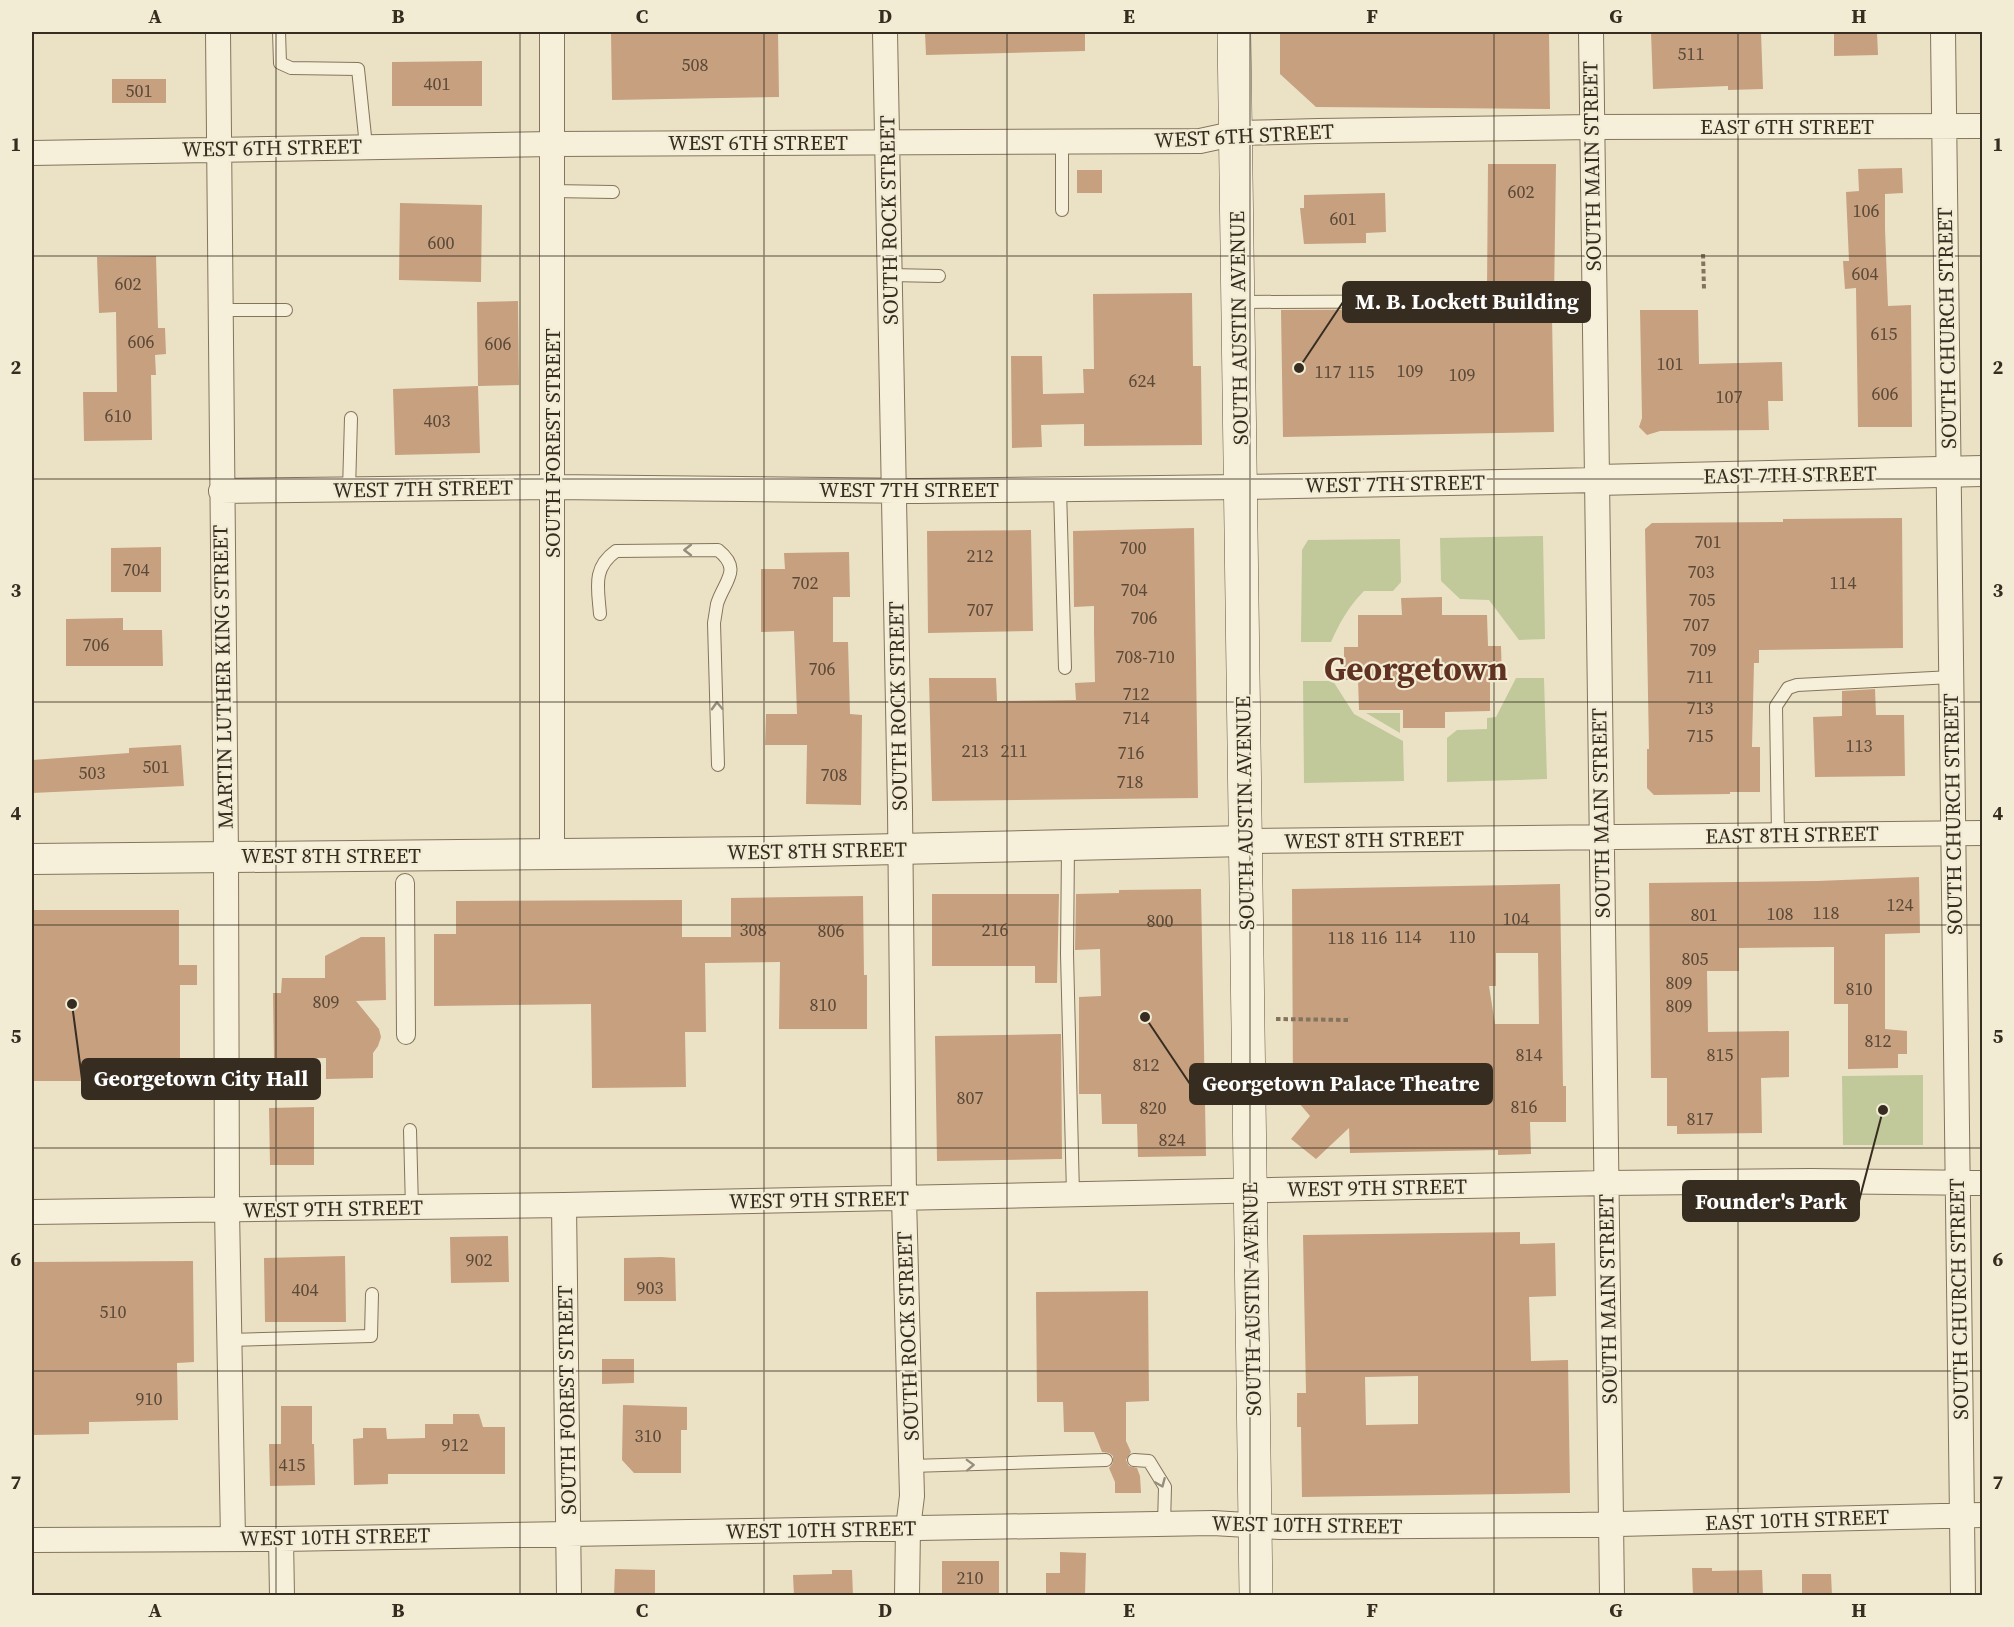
<svg xmlns="http://www.w3.org/2000/svg" width="2014" height="1627" font-family="'Source Serif 4',serif">
<style>
.green{fill:#c1c99b}
.building{fill:#c6a07f;fill-rule:evenodd}
.lines{fill:none;stroke-linecap:round;stroke-linejoin:round}
.service-casing{stroke:#85745d;stroke-width:14}
.pedestrian-casing{stroke:#85745d;stroke-width:20}
.minor-casing{stroke:#85745d;stroke-width:26}
.tertiary-casing{stroke:#85745d;stroke-width:32}
.secondary-casing{stroke:#675540;stroke-width:34}
.path{stroke:#85745d;stroke-width:4;stroke-dasharray:4.5 3;stroke-linecap:butt}
.service{stroke:#f6efd9;stroke-width:12}
.pedestrian{stroke:#f6efd9;stroke-width:18}
.minor{stroke:#f6efd9;stroke-width:24}
.tertiary{stroke:#f6efd9;stroke-width:30}
.secondary{stroke:#f6efd9;stroke-width:33}
.oneway{stroke:#968e7c}
.grid{fill:none;stroke:#372c20;stroke-width:1.5;stroke-opacity:0.55}
.labels{text-anchor:middle;stroke-width:4.5;stroke-linejoin:round;paint-order:stroke}
.number-label{font-size:18px;fill:#5b4938}
.street-label{font-size:21px;fill:#372c20;stroke:#f3ecd5}
.town-label{font-size:33px;font-weight:bold;fill:#603222;stroke:#f3ecd5}
.leader{fill:none;stroke:#372c20;stroke-width:2}
.callout-dot{fill:#372c20;stroke:#f3ecd5;stroke-width:2}
.callout{fill:#372c20;stroke:#372c20;stroke-width:2}
.callout-label{font-size:22px;text-anchor:middle;font-weight:bold;fill:#fff}
.neatline{fill:none;stroke:#372c20;stroke-width:2}
.grid-label{font-size:20px;text-anchor:middle;font-weight:bold;fill:#372c20}
</style>
<rect width="100%" height="100%" fill="#ebe2c6"/>
<path class="green" d="M1543,536L1545,639L1519,640L1489,600L1460,599L1441,581L1440,538Z
M1400,539L1401,582L1393,591H1364C1349,606 1340,622 1331,642H1301L1302,550L1308,540Z
M1516,678H1544L1547,779L1447,782V738L1457,730L1487,729V718L1496,717Z
M1303,681H1333L1354,714L1403,741L1404,781L1304,783Z
M1366,713H1400V733Z
M1923,1075V1145H1843L1842,1076Z"/>
<path class="building" d="M611,32H778L779,97L612,100Z
M925,32H1085V51L926,55Z
M1280,32H1549L1550,109L1316,107L1280,74Z
M1651,32H1683V33L1761,32L1763,89L1728,90V86L1653,89Z
M1834,32H1877L1878,55L1834,56Z
M482,61V106H392V62Z
M112,79H166V103H112Z
M1488,164H1556L1554,299H1508L1487,293Z
M1902,168L1903,193L1885,194V229L1888,306L1911,305L1912,427H1858L1856,288L1845,289L1843,261H1849L1846,192L1859,191L1858,169Z
M1077,170H1102V193H1077Z
M1385,193L1386,232L1366,233V243L1304,244L1300,208H1304V195Z
M400,203L482,205L481,282L399,280Z
M156,256L158,328H165L166,354L155,355L156,375H151L152,440L84,441L83,392H117L116,312L99,313L97,257Z
M1192,293L1193,366H1201L1202,445L1084,446V424L1041,425L1042,447L1012,448L1011,356H1042L1043,394L1084,393L1083,369H1094L1093,294Z
M518,301L519,385L478,386L477,302Z
M1483,309L1507,315H1552L1554,432L1283,437L1281,310Z
M1640,310H1698L1699,364L1782,362L1783,401H1768L1769,430L1660,431L1647,435L1639,427L1642,418Z
M478,386L480,453L395,455L393,389Z
M1902,518L1903,648L1759,650V663H1754L1752,747H1760V792H1730V794L1654,795L1647,788V749H1649L1645,529L1652,523L1783,522V519Z
M1194,528L1198,798L932,801L929,678H996L997,701L1076,700L1075,683L1095,682L1094,632V606L1074,607L1073,531Z
M1031,530L1033,631L928,633L927,531Z
M161,547V592H111V548Z
M849,552L850,597H833V642H848L850,714L862,715L861,805L806,804L807,745H765L766,714H797L794,631L761,632V569H785L784,553Z
M1442,597V615H1487L1488,646H1501L1502,679H1490V711L1445,712V728H1403V710H1359L1358,679L1344,680V647H1358V615H1402L1401,598Z
M123,618V630H162L163,666H66V619Z
M1875,689L1876,715H1904L1905,776L1815,777L1813,717L1842,716V691Z
M181,745L184,786L32,793V760L129,753V748Z
M1919,877L1920,933L1885,934V1029L1907,1031V1054H1898V1068L1848,1069V1004H1834V947L1739,948V971H1707L1708,1032L1789,1031V1077L1761,1078L1762,1133L1677,1134V1126H1667V1078H1651L1649,883L1817,881Z
M1560,884L1563,1086H1566V1122H1530L1531,1154L1498,1155V1150L1350,1153L1349,1128L1316,1159L1291,1139L1310,1116L1293,1096L1292,889ZM1496,953H1538L1539,1024H1495L1489,986H1496Z
M1201,889L1206,1156L1138,1157L1137,1124H1102L1101,1094H1079V997L1101,996L1100,949L1075,950L1076,894L1119,893V890Z
M932,894H1059L1057,983H1035V966H932Z
M863,896L864,975H867V1029H779L780,962L705,963L706,1032H685L686,1087L592,1088L591,1004L434,1006V934H456V901L682,900V937H731V898Z
M32,910H179V965H197V985H180V1088H142V1081H32Z
M361,937H385L386,1000L356,1001L379,1029L381,1037L378,1046L373,1053V1078L326,1079V1058L274,1059L273,993H281L282,978H325V956Z
M1061,1034L1062,1159L937,1161L935,1036Z
M314,1107V1165H270L269,1108Z
M1520,1232V1244L1555,1243L1556,1296L1529,1297L1531,1361L1568,1360L1570,1493L1302,1497L1301,1427H1297V1393H1306L1303,1235ZM1418,1376V1424L1366,1425L1365,1377Z
M508,1236L509,1282L451,1283L450,1237Z
M345,1256L346,1322H265L264,1258Z
M661,1257L675,1258L676,1301H624V1258Z
M193,1261L194,1362L177,1363L178,1420L89,1422V1434L32,1435V1262Z
M1148,1291L1149,1401L1126,1402V1441L1131,1452L1126,1460L1129,1466L1137,1468L1140,1476L1141,1493H1115V1482L1109,1468L1113,1463V1456L1109,1453L1102,1452L1094,1432H1064L1063,1402H1037L1036,1292Z
M602,1359H634V1383L602,1384Z
M623,1405L687,1407V1430H681V1473H634L622,1460Z
M281,1406H312V1444H314L315,1485L270,1486L269,1444H281Z
M453,1414H479L483,1427H505V1474H388V1484L354,1485L353,1439L363,1438V1428H386L387,1439L425,1438V1424H453Z
M1060,1552L1086,1553L1085,1596H1046V1573H1060Z
M942,1561H999V1596H942Z
M1692,1568H1712V1571L1762,1570L1763,1596H1693Z
M615,1569L655,1570V1596H614Z
M832,1570H852L853,1596H794L793,1575L832,1574Z
M1802,1574H1831L1832,1596H1802Z"/>
<g class="lines">
<g class="service-casing">
<path id="service" d="M279,32L280,63L291,68L358,69L366,146
M1062,142V210
M552,191L613,192
M890,275L939,276
M1240,302L1484,301L1507,307H1594
M220,310H286
M1060,489L1065,668
M349,490L351,418
M600,614C598,588 592,568 616,551L718,550C743,570 724,581 717,604C716,610 715,617 714,623L718,765
M1778,835L1776,706L1788,688L1797,685L1952,677
M1068,846L1067,954L1073,1194
M410,1130L412,1208
M229,1340L371,1336L372,1294
M1134,1460L1149,1461L1165,1487L1164,1524
M911,1466L1106,1460"/>
</g>
<g class="pedestrian-casing">
<path id="pedestrian" d="M405,883L406,1035"/>
</g>
<g class="minor-casing">
<path id="minor" d="M218,32L226,856L227,1210L233,1539
M552,32V854
M885,32L900,810L904,1198L912,1496L908,1528L907,1596
M1591,32L1612,1596
M1943,32L1963,1596
M32,153L553,144L1200,141L1237,133L1318,131L1592,127L1982,126
M221,491L553,487L919,491L1241,487L1597,480
M1246,841L1982,833
M564,1205L569,1596
M32,1212L564,1205L1606,1183L1811,1181L1982,1183
M281,1539L282,1596
M32,1540L281,1539L1213,1523L1280,1527L1579,1525L1982,1515"/>
</g>
<g class="tertiary-casing">
<path id="tertiary" d="M1597,480L1982,471
M32,859L767,852L1246,841"/>
</g>
<g class="secondary-casing">
<path id="secondary" d="M1234,32L1256,1596"/>
</g>
<path class="path" d="M1703,254L1704,289
M1276,1019L1349,1020L1348,1018"/>
<use href="#service" class="service"/>
<use href="#pedestrian" class="pedestrian"/>
<use href="#minor" class="minor"/>
<use href="#tertiary" class="tertiary"/>
<use href="#secondary" class="secondary"/>
</g>
<defs><path id="oneway-chevron" d="M-2-3.5L2.5 0L-2 3.5" fill="none" stroke-width="1.6" stroke-linecap="round" stroke-linejoin="round" transform="scale(1.5)"/></defs>
<g class="oneway">
<use href="#oneway-chevron" transform="translate(688 550) rotate(180)"/>
<use href="#oneway-chevron" transform="translate(717 706) rotate(-92)"/>
<use href="#oneway-chevron" transform="translate(970 1465) rotate(-2)"/>
<use href="#oneway-chevron" transform="translate(1161 1483) rotate(67)"/>
</g>
<path class="grid" d="M276,32V1596M520,32V1596M764,32V1596M1007,32V1596M1250,32V1596M1494,32V1596M1738,32V1596M32,256H1982M32,479H1982M32,702H1982M32,925H1982M32,1148H1982M32,1371H1982"/>
<g class="labels">
<g class="number-label">
<text x="1691" y="60">511</text>
<text x="695" y="71">508</text>
<text x="437" y="90">401</text>
<text x="139" y="97">501</text>
<text x="1521" y="198">602</text>
<text x="1866" y="217">106</text>
<text x="1343" y="225">601</text>
<text x="441" y="249">600</text>
<text x="1865" y="280">604</text>
<text x="128" y="290">602</text>
<text x="1884" y="340">615</text>
<text x="141" y="348">606</text>
<text x="498" y="350">606</text>
<text x="1670" y="370">101</text>
<text x="1410" y="377">109</text>
<text x="1328" y="378">117</text>
<text x="1361" y="378">115</text>
<text x="1462" y="381">109</text>
<text x="1142" y="387">624</text>
<text x="1885" y="400">606</text>
<text x="1729" y="403">107</text>
<text x="118" y="422">610</text>
<text x="437" y="427">403</text>
<text x="1708" y="548">701</text>
<text x="1133" y="554">700</text>
<text x="980" y="562">212</text>
<text x="136" y="576">704</text>
<text x="1701" y="578">703</text>
<text x="805" y="589">702</text>
<text x="1843" y="589">114</text>
<text x="1134" y="596">704</text>
<text x="1702" y="606">705</text>
<text x="980" y="616">707</text>
<text x="1144" y="624">706</text>
<text x="1696" y="631">707</text>
<text x="96" y="651">706</text>
<text x="1703" y="656">709</text>
<text x="1145" y="663">708-710</text>
<text x="822" y="675">706</text>
<text x="1700" y="683">711</text>
<text x="1136" y="700">712</text>
<text x="1700" y="714">713</text>
<text x="1136" y="724">714</text>
<text x="1700" y="742">715</text>
<text x="1859" y="752">113</text>
<text x="975" y="757">213</text>
<text x="1014" y="757">211</text>
<text x="1131" y="759">716</text>
<text x="156" y="773">501</text>
<text x="92" y="779">503</text>
<text x="834" y="781">708</text>
<text x="1130" y="788">718</text>
<text x="1900" y="911">124</text>
<text x="1826" y="919">118</text>
<text x="1780" y="920">108</text>
<text x="1704" y="921">801</text>
<text x="1516" y="925">104</text>
<text x="1160" y="927">800</text>
<text x="753" y="936">308</text>
<text x="995" y="936">216</text>
<text x="831" y="937">806</text>
<text x="1408" y="943">114</text>
<text x="1462" y="943">110</text>
<text x="1341" y="944">118</text>
<text x="1374" y="944">116</text>
<text x="1695" y="965">805</text>
<text x="1679" y="989">809</text>
<text x="1859" y="995">810</text>
<text x="326" y="1008">809</text>
<text x="823" y="1011">810</text>
<text x="1679" y="1012">809</text>
<text x="1878" y="1047">812</text>
<text x="1529" y="1061">814</text>
<text x="1720" y="1061">815</text>
<text x="1146" y="1071">812</text>
<text x="970" y="1104">807</text>
<text x="1524" y="1113">816</text>
<text x="1153" y="1114">820</text>
<text x="1700" y="1125">817</text>
<text x="1172" y="1146">824</text>
<text x="479" y="1266">902</text>
<text x="650" y="1294">903</text>
<text x="305" y="1296">404</text>
<text x="113" y="1318">510</text>
<text x="149" y="1405">910</text>
<text x="648" y="1442">310</text>
<text x="455" y="1451">912</text>
<text x="292" y="1471">415</text>
<text x="970" y="1584">210</text>
</g>
<g class="street-label">
<text x="1787" y="134">EAST 6TH STREET</text>
<text transform="translate(1244 136) rotate(-3)" y="7">WEST 6TH STREET</text>
<text x="758" y="150">WEST 6TH STREET</text>
<text transform="translate(272 148) rotate(-1)" y="7">WEST 6TH STREET</text>
<text transform="translate(1592 166) rotate(-91)" y="7">SOUTH MAIN STREET</text>
<text transform="translate(889 220) rotate(-91)" y="7">SOUTH ROCK STREET</text>
<text transform="translate(1239 328) rotate(-91)" y="7">SOUTH AUSTIN AVENUE</text>
<text transform="translate(1947 328) rotate(-91)" y="7">SOUTH CHURCH STREET</text>
<text transform="translate(553 443) rotate(-90)" y="7">SOUTH FOREST STREET</text>
<text transform="translate(1790 475) rotate(-1)" y="7">EAST 7TH STREET</text>
<text transform="translate(1395 484) rotate(-1)" y="7">WEST 7TH STREET</text>
<text transform="translate(423 489) rotate(-1)" y="7">WEST 7TH STREET</text>
<text x="909" y="497">WEST 7TH STREET</text>
<text transform="translate(223 677) rotate(-91)" y="7">MARTIN LUTHER KING STREET</text>
<text transform="translate(898 706) rotate(-91)" y="7">SOUTH ROCK STREET</text>
<text transform="translate(1245 813) rotate(-91)" y="7">SOUTH AUSTIN AVENUE</text>
<text transform="translate(1601 813) rotate(-91)" y="7">SOUTH MAIN STREET</text>
<text transform="translate(1953 814) rotate(-91)" y="7">SOUTH CHURCH STREET</text>
<text transform="translate(1792 835) rotate(-1)" y="7">EAST 8TH STREET</text>
<text transform="translate(1374 840) rotate(-1)" y="7">WEST 8TH STREET</text>
<text transform="translate(817 851) rotate(-1)" y="7">WEST 8TH STREET</text>
<text x="331" y="863">WEST 8TH STREET</text>
<text transform="translate(1377 1188) rotate(-1)" y="7">WEST 9TH STREET</text>
<text transform="translate(819 1200) rotate(-1)" y="7">WEST 9TH STREET</text>
<text transform="translate(333 1209) rotate(-1)" y="7">WEST 9TH STREET</text>
<text transform="translate(1252 1299) rotate(-91)" y="7">SOUTH AUSTIN AVENUE</text>
<text transform="translate(1608 1299) rotate(-91)" y="7">SOUTH MAIN STREET</text>
<text transform="translate(1959 1299) rotate(-91)" y="7">SOUTH CHURCH STREET</text>
<text transform="translate(908 1336) rotate(-92)" y="7">SOUTH ROCK STREET</text>
<text transform="translate(567 1400) rotate(-91)" y="7">SOUTH FOREST STREET</text>
<text transform="translate(1797 1520) rotate(-2)" y="7">EAST 10TH STREET</text>
<text transform="translate(1307 1525) rotate(1)" y="7">WEST 10TH STREET</text>
<text transform="translate(821 1530) rotate(-1)" y="7">WEST 10TH STREET</text>
<text transform="translate(335 1537) rotate(-1)" y="7">WEST 10TH STREET</text>
</g>
<g class="town-label">
<text x="1416" y="680">Georgetown</text>
</g>
</g>
<path class="leader" d="M1299 368L1343 302M72 1004L82 1079M1145 1017L1190 1084M1883 1110L1859 1201"/>
<g class="callout-dot">
<circle cx="1299" cy="368" r="6"/>
<circle cx="72" cy="1004" r="6"/>
<circle cx="1145" cy="1017" r="6"/>
<circle cx="1883" cy="1110" r="6"/>
</g>
<g class="callout">
<rect x="1343" y="282" width="247" height="40" rx="6"/>
<rect x="82" y="1059" width="238" height="40" rx="6"/>
<rect x="1190" y="1064" width="302" height="40" rx="6"/>
<rect x="1683" y="1181" width="176" height="40" rx="6"/>
</g>
<g class="callout-label">
<text x="1467" y="309">M. B. Lockett Building</text>
<text x="201" y="1086">Georgetown City Hall</text>
<text x="1341" y="1091">Georgetown Palace Theatre</text>
<text x="1771" y="1209">Founder's Park</text>
</g>
<rect width="2014" height="1627" fill="none" stroke="#f3ecd5" stroke-width="66"/>
<rect x="33" y="33" width="1948" height="1561" class="neatline"/>
<g class="grid-label">
<text x="155" y="23">A</text>
<text x="398" y="23">B</text>
<text x="642" y="23">C</text>
<text x="885" y="23">D</text>
<text x="1129" y="23">E</text>
<text x="1372" y="23">F</text>
<text x="1616" y="23">G</text>
<text x="1859" y="23">H</text>
<text x="16" y="151">1</text>
<text x="1998" y="151">1</text>
<text x="16" y="374">2</text>
<text x="1998" y="374">2</text>
<text x="16" y="597">3</text>
<text x="1998" y="597">3</text>
<text x="16" y="820">4</text>
<text x="1998" y="820">4</text>
<text x="16" y="1043">5</text>
<text x="1998" y="1043">5</text>
<text x="16" y="1266">6</text>
<text x="1998" y="1266">6</text>
<text x="16" y="1489">7</text>
<text x="1998" y="1489">7</text>
<text x="155" y="1617">A</text>
<text x="398" y="1617">B</text>
<text x="642" y="1617">C</text>
<text x="885" y="1617">D</text>
<text x="1129" y="1617">E</text>
<text x="1372" y="1617">F</text>
<text x="1616" y="1617">G</text>
<text x="1859" y="1617">H</text>
</g>
</svg>
